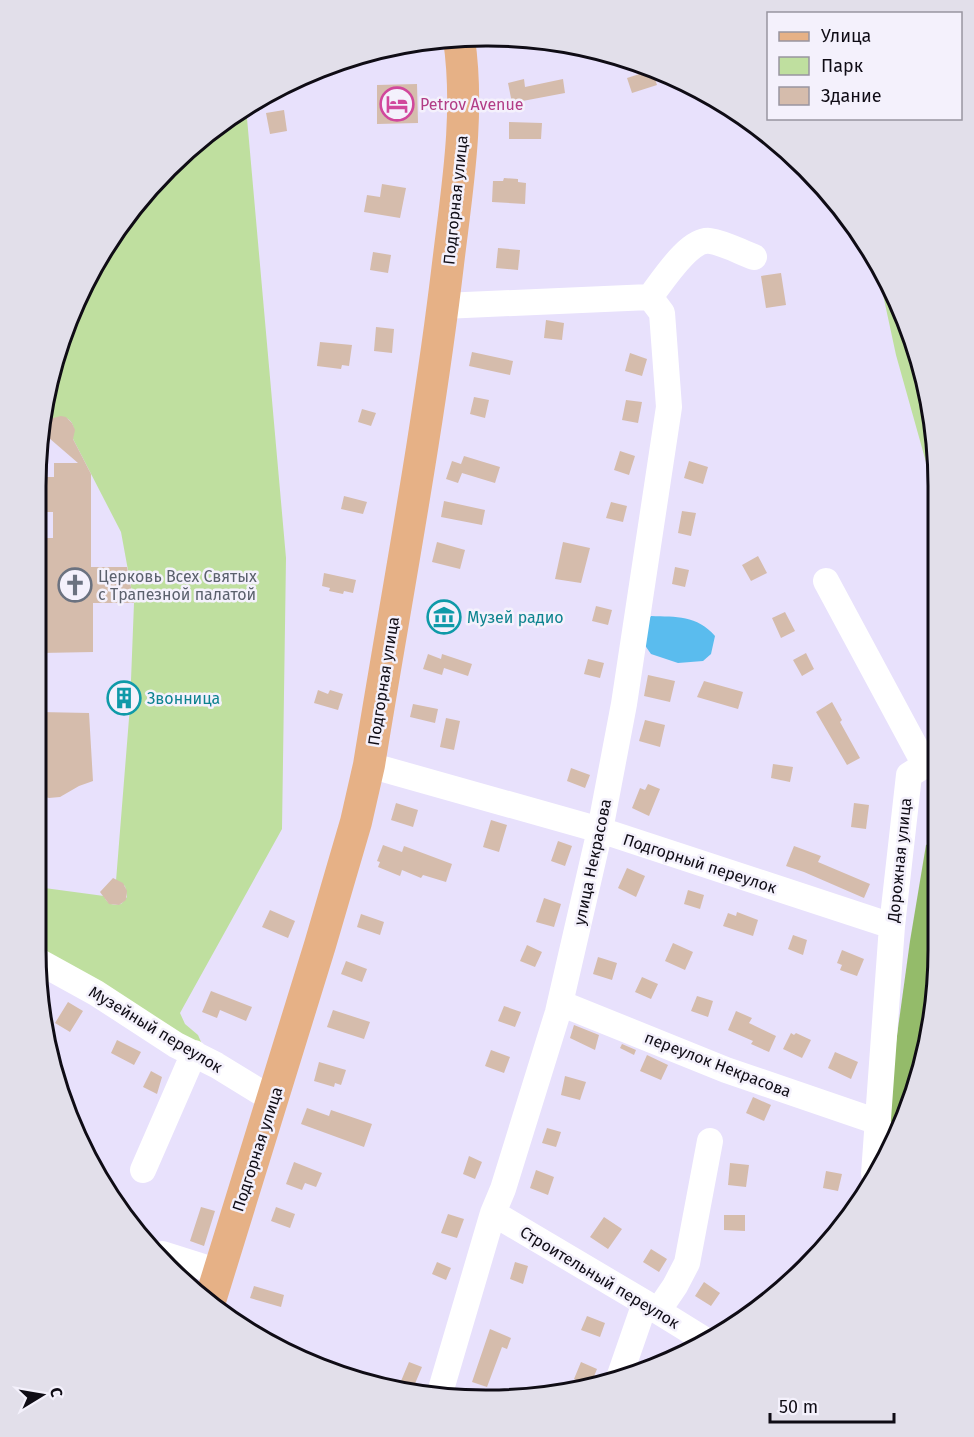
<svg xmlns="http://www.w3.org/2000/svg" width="974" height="1437" font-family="'Fira Sans',sans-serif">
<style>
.green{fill:#bfdf9f}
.forest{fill:#94bb6a}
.water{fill:#5abcee}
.building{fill:#d5bcac}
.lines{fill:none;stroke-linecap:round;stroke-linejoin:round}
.minor{stroke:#fff;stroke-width:26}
.major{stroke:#e6b186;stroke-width:32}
.labels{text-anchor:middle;stroke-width:5;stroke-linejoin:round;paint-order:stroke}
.hotel-label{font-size:16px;fill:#b23c85;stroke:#f4f1fc;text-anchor:start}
.street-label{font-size:16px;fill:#0f0c15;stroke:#f4f1fc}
.worship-label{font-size:16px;fill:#5b616d;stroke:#f4f1fc;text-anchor:start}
.culture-label{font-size:16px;fill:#0d838f;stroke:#f4f1fc;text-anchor:start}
.rim{fill:none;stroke:#0f0c15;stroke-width:3}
</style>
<rect width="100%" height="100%" fill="#e8e1fc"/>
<path class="green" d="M246,107L286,558L282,829L180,1013L185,1024L198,1035L202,1044L217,1063L36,950L37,887L104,896C107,904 113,906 121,904L127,897L125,886L116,881L130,706L134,603L121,532L72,437C79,420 61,410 48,423L44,422L45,399L83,287L168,168L236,112Z
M876,262C885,279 897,297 904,315C927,375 939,441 938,505L896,355Z"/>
<path class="forest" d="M932,842L929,1038L891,1150L883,1161L884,1130L910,941L926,845Z"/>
<path class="water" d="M651,616C676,617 697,615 715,636L711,654L703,661L678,663L651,654L644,644L646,622Z"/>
<path class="building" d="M652,70L657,85L632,93L627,78Z
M524,79L525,87L563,79L565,93L512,103L508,83Z
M417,84L418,123L377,124V85Z
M284,110L287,131L270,134L266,113Z
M509,122L542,123L541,139H509Z
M504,178L518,179V182L526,183L525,204L492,202L493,181H503Z
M382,184L406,188L400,218L364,212L367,195L380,197Z
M498,248L520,250L518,270L496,268Z
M373,252L391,255L388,273L370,270Z
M781,273L786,305L766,308L761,276Z
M546,320L564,323L562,340L544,338Z
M376,327L394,329L392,353L374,351Z
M320,342L352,345L349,366L342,365L341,369L317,366Z
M472,352L513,361L510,375L469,366Z
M630,353L647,359L642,376L625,371Z
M474,397L489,400L485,418L470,414Z
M626,400L642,402L638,423L622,420Z
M362,409L376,413L371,426L358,422Z
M61,416L66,417L72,423L75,430L73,439L91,474V567H127L134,603H93V652L41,653L42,538H53V512H43V477H54V463H78L49,438L44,427L53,418Z
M620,451L635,456L629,475L614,470Z
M464,456L500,467L495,483L462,473L458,483L446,479L452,461L461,464Z
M689,461L708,467L703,484L684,478Z
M344,496L367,502L363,514L341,509Z
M444,501L485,510L482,525L441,517Z
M611,502L627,506L623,522L606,518Z
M682,511L696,513L691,536L678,533Z
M437,542L465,550L460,569L432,562Z
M563,542L590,548L581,583L555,579Z
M758,556L767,573L751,581L742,565Z
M675,567L689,570L685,587L672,584Z
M324,573L356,580L353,593L344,591L343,594L329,591L330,588L322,586Z
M432,606L453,611L450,627L428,622Z
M596,606L612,610L608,625L592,621Z
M785,612L795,631L781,638L772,618Z
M806,653L814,669L802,676L793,660Z
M428,654L441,659L442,654L472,664L468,676L444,668L442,675L423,669Z
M588,659L604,663L600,678L584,674Z
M648,675L675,681L670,702L644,696Z
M704,681L743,692L738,709L697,697Z
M318,690L328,694L330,690L343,694L338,710L314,703Z
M832,702L842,720L840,722L860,758L847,765L816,712Z
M413,704L438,709L435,723L410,717Z
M40,712L89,713L93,781L79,786L60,797L49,798L38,795Z
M446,718L460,721L454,750L440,747Z
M645,720L665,725L660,747L639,741Z
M773,764L793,767L790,782L771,778Z
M571,768L590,775L585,788L567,781Z
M648,784L660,789L649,816L632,808L640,788L645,790Z
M396,803L418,810L413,827L391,820Z
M854,803L869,805L866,829L851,827Z
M491,820L507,825L499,852L483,847Z
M558,841L572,846L565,866L551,861Z
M383,845L402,852L404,846L452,864L446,882L423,875L421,878L402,870L400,876L378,867L380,862L377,861Z
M794,846L821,856L818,862L870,884L864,898L804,872L786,866Z
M627,868L645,876L636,897L618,888Z
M113,878L123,883L127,891L126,900L119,905L109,904L100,892Z
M688,890L704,895L700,909L684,904Z
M544,898L561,904L554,927L536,922Z
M270,910L295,921L288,938L262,927Z
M737,912L758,920L753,936L723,926L728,913L736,916Z
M361,914L384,922L380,935L357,927Z
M793,935L807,940L803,955L788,949Z
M673,943L693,952L685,970L665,961Z
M527,945L542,952L535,967L520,961Z
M842,950L864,959L857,976L840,970L842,965L837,963Z
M598,957L617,963L612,980L593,974Z
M346,961L367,969L362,982L341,974Z
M642,977L658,984L651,999L635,992Z
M211,991L252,1007L246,1021L220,1010L217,1018L202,1012Z
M697,996L713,1001L708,1017L691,1011Z
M68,1002L83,1011L70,1032L55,1023Z
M504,1006L521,1012L515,1027L498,1021Z
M333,1010L370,1022L364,1039L327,1027Z
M736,1011L752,1018L749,1023L776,1036L769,1052L751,1044L753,1041L728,1030Z
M574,1025L599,1035L595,1050L570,1038Z
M791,1033L794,1035L796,1033L811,1040L802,1058L783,1049Z
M117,1040L141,1052L134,1065L111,1053Z
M622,1044L636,1050L634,1055L620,1048Z
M491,1050L510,1057L504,1073L485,1066Z
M835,1052L858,1062L851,1079L828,1068Z
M647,1055L668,1065L661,1080L640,1071Z
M319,1062L346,1070L341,1085L335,1083L334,1087L314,1081Z
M151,1071L162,1077L157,1094L143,1087Z
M565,1076L586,1082L580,1100L561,1095Z
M753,1097L771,1105L764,1121L746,1113Z
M307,1108L329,1116L331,1110L372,1124L364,1147L301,1124Z
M547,1128L561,1132L556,1147L542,1143Z
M469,1156L482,1162L475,1179L463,1174Z
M294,1162L322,1173L316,1187L305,1183L302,1190L286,1184Z
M730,1163L749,1165L746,1187L728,1185Z
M536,1170L554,1177L548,1195L530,1188Z
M826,1171L842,1174L838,1191L823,1188Z
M201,1207L215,1211L204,1246L190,1241Z
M276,1207L295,1214L290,1228L271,1221Z
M448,1214L464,1219L457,1238L441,1233Z
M724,1215H745V1231L724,1230Z
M604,1217L622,1229L608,1249L590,1237Z
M651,1249L667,1259L659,1272L643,1262Z
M437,1262L451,1268L446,1280L432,1274Z
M515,1262L528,1266L523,1284L510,1279Z
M704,1282L720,1293L711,1306L695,1296Z
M254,1286L284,1295L281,1307L250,1298Z
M587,1316L605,1323L600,1337L581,1330Z
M490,1329L511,1338L507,1349L502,1347L487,1387L472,1382Z
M409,1362L422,1367L414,1386L401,1381Z
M581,1362L597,1369L590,1386L574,1379Z"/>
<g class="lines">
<path class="minor" d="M650,297C662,282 689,238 710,241C725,243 740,252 754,257
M826,581L925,765L909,775L892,926L874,1174
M369,765L600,830L892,926
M38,961L96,993L176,1045L216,1065L273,1100
M560,1003L726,1070L878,1122
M143,1170L194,1053
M493,1213L645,1303L708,1342
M162,1254L219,1272
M658,1311L675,1286L687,1263L710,1141
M620,1375L645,1303
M439,1396L493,1213L503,1189L558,1012L600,830L624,704L669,407L662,313L650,297L443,306"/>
<path class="major" d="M209,1304L320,945L356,822L369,765C396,599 428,432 448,264C457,189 470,114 459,39"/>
</g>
<defs>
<g id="hotel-ring" transform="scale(1.725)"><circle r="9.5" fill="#f4f1fc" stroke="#d1479c" stroke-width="1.5"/><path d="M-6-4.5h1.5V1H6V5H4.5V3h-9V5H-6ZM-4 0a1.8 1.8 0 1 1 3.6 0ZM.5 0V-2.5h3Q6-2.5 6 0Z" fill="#d1479c"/></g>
<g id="church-ring" transform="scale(1.725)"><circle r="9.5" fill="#f4f1fc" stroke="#6b7280" stroke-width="1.5"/><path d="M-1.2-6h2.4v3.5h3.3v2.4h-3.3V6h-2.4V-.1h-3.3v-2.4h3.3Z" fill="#6b7280"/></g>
<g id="museum-ring" transform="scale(1.725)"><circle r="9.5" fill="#f4f1fc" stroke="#0f9aa8" stroke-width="1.5"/><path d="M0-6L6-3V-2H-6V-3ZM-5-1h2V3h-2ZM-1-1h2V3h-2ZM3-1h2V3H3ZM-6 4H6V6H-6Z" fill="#0f9aa8"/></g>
<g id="building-ring" transform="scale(1.725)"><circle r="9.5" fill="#f4f1fc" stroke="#0f9aa8" stroke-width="1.5"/><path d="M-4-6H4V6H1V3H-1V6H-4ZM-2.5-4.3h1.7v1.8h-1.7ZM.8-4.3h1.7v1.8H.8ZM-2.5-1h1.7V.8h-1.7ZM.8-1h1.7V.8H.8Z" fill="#0f9aa8"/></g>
</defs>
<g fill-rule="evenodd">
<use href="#hotel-ring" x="397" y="104"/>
<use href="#church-ring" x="75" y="585"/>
<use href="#museum-ring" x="444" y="617"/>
<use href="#building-ring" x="124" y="698"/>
</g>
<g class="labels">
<g class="hotel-label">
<text x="420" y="110">Petrov Avenue</text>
</g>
<g class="street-label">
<text transform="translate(455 200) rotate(-84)" y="6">Подгорная улица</text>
<text transform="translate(383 681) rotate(-81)" y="6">Подгорная улица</text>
<text transform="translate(899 860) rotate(-84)" y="6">Дорожная улица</text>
<text transform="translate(592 862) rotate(-78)" y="6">улица Некрасова</text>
<text transform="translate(700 863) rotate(18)" y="6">Подгорный переулок</text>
<text transform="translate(156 1029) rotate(31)" y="6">Музейный переулок</text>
<text transform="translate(718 1064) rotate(21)" y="6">переулок Некрасова</text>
<text transform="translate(257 1149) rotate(-72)" y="6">Подгорная улица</text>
<text transform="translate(600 1277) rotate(31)" y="6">Строительный переулок</text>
</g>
<g class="worship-label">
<text x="98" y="582">Церковь Всех Святых<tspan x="98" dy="18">с Трапезной палатой</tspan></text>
</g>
<g class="culture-label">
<text x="467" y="623">Музей радио</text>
<text x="147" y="704">Звонница</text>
</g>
</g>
<path d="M0 0H974V1437H0ZM486 46H488A440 440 0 0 1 928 486V950A440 440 0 0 1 488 1390H486A440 440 0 0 1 46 950V486A440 440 0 0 1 486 46Z" fill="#e2dfea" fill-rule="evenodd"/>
<path class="rim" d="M486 46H488A440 440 0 0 1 928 486V950A440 440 0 0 1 488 1390H486A440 440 0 0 1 46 950V486A440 440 0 0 1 486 46Z"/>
<rect x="767" y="12" width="195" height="108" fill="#f4f1fc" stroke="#9895a0" stroke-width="1.5"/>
<rect x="779" y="32" width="30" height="9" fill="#e6b186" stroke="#9895a0" stroke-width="1.5"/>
<text x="821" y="42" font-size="18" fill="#0f0c15">Улица</text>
<rect x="779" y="57" width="30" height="18" fill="#bfdf9f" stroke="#9895a0" stroke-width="1.5"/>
<text x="821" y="72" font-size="18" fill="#0f0c15">Парк</text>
<rect x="779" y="87" width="30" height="18" fill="#d5bcac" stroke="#9895a0" stroke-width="1.5"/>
<text x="821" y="102" font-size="18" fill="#0f0c15">Здание</text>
<g transform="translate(42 1395) rotate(79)" stroke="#f4f1fc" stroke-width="4.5" paint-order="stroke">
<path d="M0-4.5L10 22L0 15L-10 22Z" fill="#0f0c15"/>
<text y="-9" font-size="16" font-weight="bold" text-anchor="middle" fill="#0f0c15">С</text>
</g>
<path d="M770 1413v9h124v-9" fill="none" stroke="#0f0c15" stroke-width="3"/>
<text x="779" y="1413" font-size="18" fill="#0f0c15" stroke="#f4f1fc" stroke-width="4.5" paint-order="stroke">50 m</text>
</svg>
